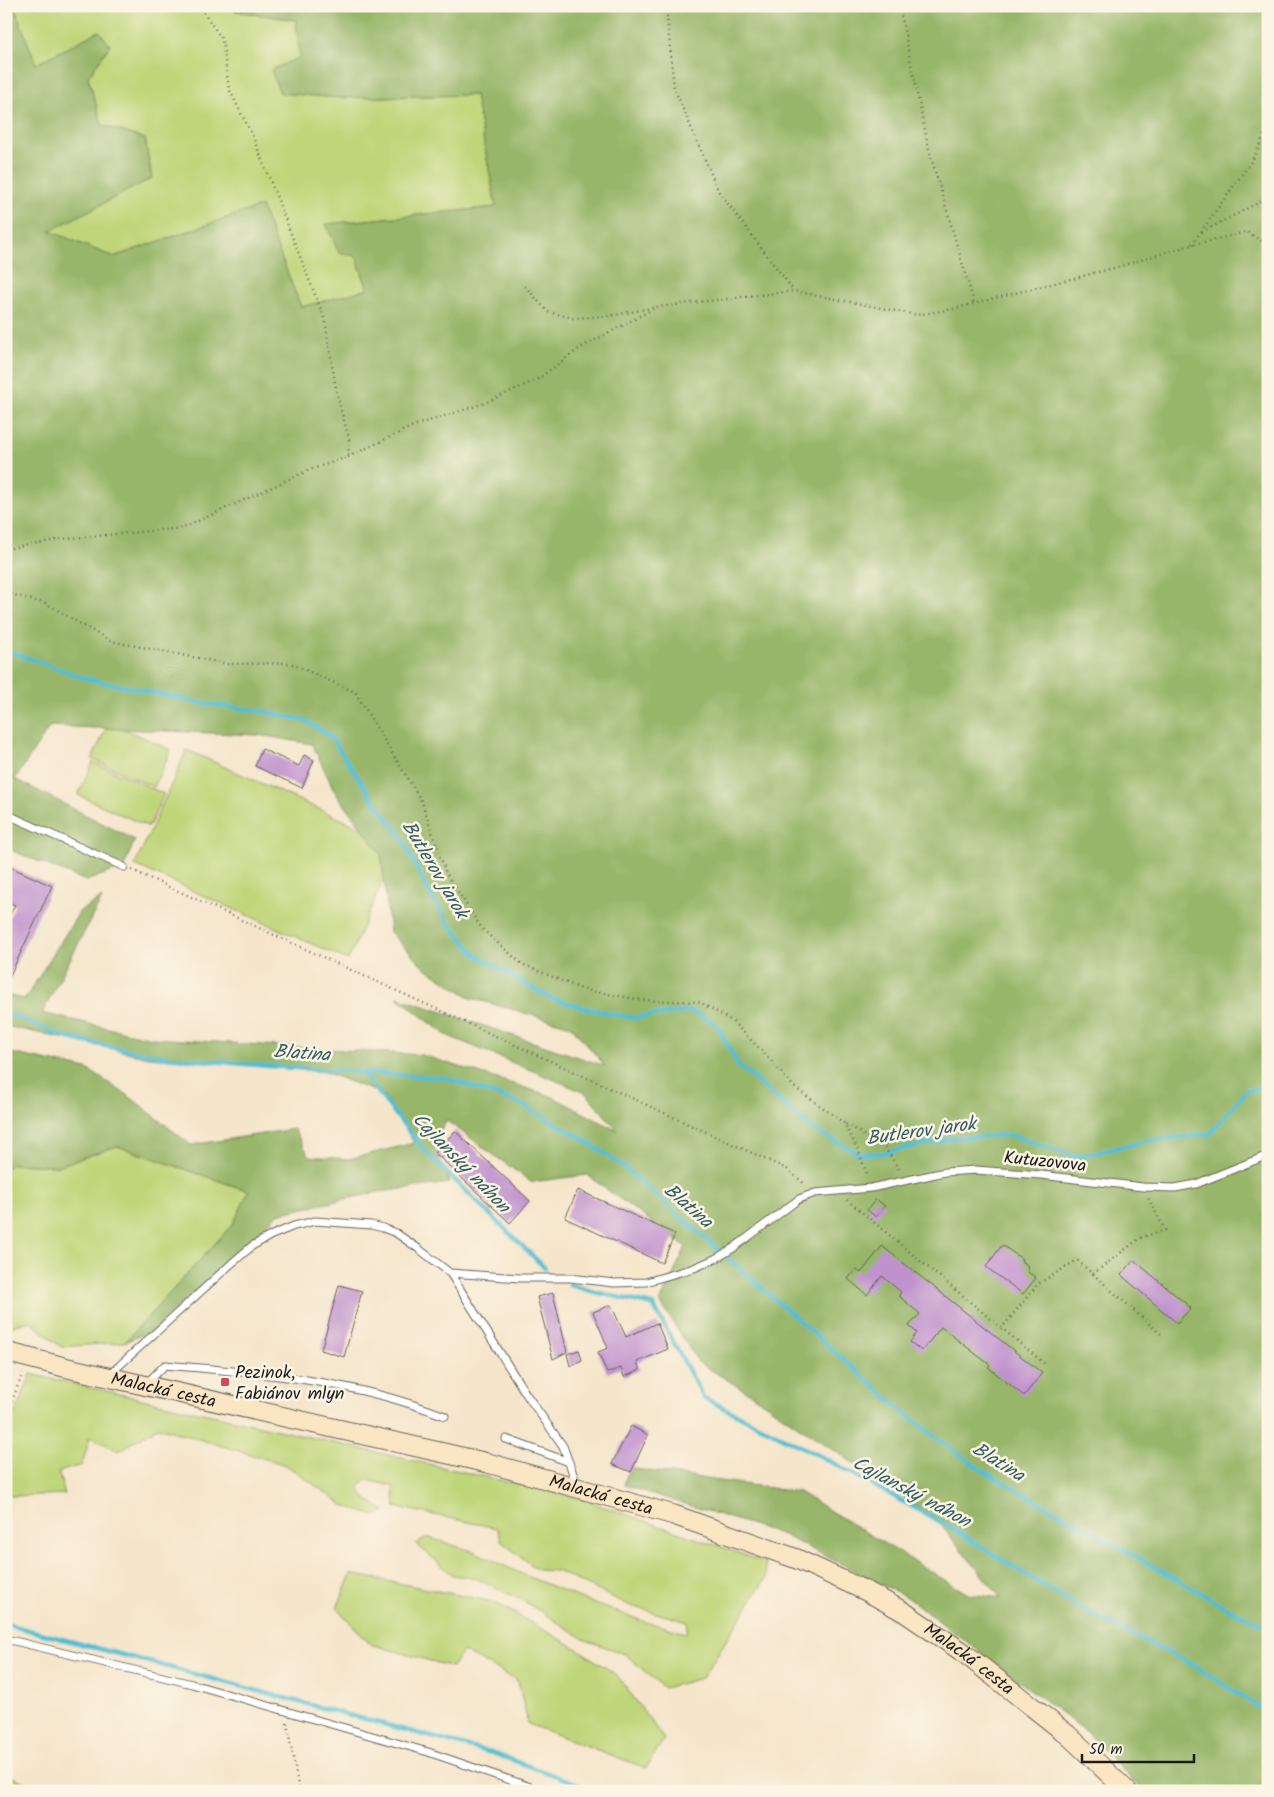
<svg xmlns="http://www.w3.org/2000/svg" width="1274" height="1797" font-family="Kalam,sans-serif">
<style>
.green{fill:#bfd579;stroke:#6e784a}
.forest{fill:#97b669;stroke:#5a6942}
.lines{fill:none;stroke-linecap:round;stroke-linejoin:round}
.stream{stroke:#54bdd1;stroke-width:4.5}
.building{fill:#bf92ce}
.lane-casing{stroke:#686259;stroke-width:9}
.secondary-casing{stroke:#686259;stroke-width:21}
.path{stroke:#686259;stroke-width:2.5;stroke-dasharray:1 4;stroke-linecap:butt}
.lane{stroke:#fff;stroke-width:7}
.secondary{stroke:#fbe6c4;stroke-width:19}
.poi-dot{fill:#d1495b;stroke:#fcf5e5;stroke-width:2}
.labels{text-anchor:middle;stroke-width:5;stroke-linejoin:round;paint-order:stroke}
.street-label{font-size:18px;fill:#1c1c1c;stroke:#fcf5e5}
.poi-label{font-size:18px;fill:#1c1c1c;stroke:#fcf5e5;text-anchor:start}
.water-label{font-size:19px;font-style:italic;fill:#325c64;stroke:#fcf5e5}
</style>
<rect width="100%" height="100%" fill="#fcf5e5"/>
<filter id="ink" filterUnits="userSpaceOnUse"><feTurbulence type="fractalNoise" baseFrequency=".02" numOctaves="2"/><feDisplacementMap in="SourceGraphic" scale="10" xChannelSelector="R" yChannelSelector="G"/><feConvolveMatrix kernelMatrix="1 2 1 2 8 2 1 2 1" color-interpolation-filters="sRGB"/></filter>
<filter id="wash" filterUnits="userSpaceOnUse"><feTurbulence type="fractalNoise" baseFrequency=".0096" numOctaves="4" result="noise"/><feDisplacementMap in="SourceGraphic" scale="20" xChannelSelector="R" yChannelSelector="G"/><feGaussianBlur stdDeviation="1.12" result="paint"/><feColorMatrix in="noise" values="0 0 0 0 0 0 0 0 0 0 0 0 0 0 0 0 0 1.4 0 .05"/><feComposite in="paint" operator="in"/></filter>
<g filter="url(#wash)">
<rect width="100%" height="100%" fill="#f5e5cb"/>
<path class="green" d="M14,6H232L235,11L296,20L300,57L337,98L475,95L496,207L327,224L339,252L356,256L368,290L301,307L261,207L113,257L49,231L152,178L145,139L102,125L88,77L110,45L99,31L36,65Z
M109,722L171,750L154,787L92,759Z
M187,750L399,845L348,960L135,865Z
M93,762L164,794L149,827L78,795Z
M117,1146L249,1191L233,1224L125,1342L61,1347L30,1321L6,1328V1169L10,1164L58,1166Z
M31,1374L578,1498L765,1562L766,1578L702,1678L664,1688L625,1654L586,1640L527,1603L477,1579L453,1575L416,1544L427,1537L475,1552L522,1574L597,1605L643,1621L686,1633L688,1622L631,1606L557,1571L538,1570L502,1542L497,1528L395,1507L393,1486L366,1480L358,1488L367,1500L385,1511L375,1516L343,1505L286,1465L158,1427L119,1451L90,1437L82,1465L58,1472L65,1494L12,1496L6,1491V1428L17,1408Z
M351,1574L494,1602L576,1648L617,1675L664,1739L646,1768L528,1724L518,1681L463,1651L452,1667L370,1644L337,1608Z
M6,1774L45,1791H6Z"/>
<path class="forest" d="M6,6H14L36,64L99,31L110,45L88,77L102,125L145,139L152,178L50,231L113,257L261,206L301,307L368,289L356,256L339,253L326,224L496,207L475,95L337,98L280,93L271,70L300,57L296,20L235,11L232,6H1268V1791H1143L1084,1730L907,1597L781,1534L624,1485L629,1468L799,1492L968,1594L1001,1598L935,1518L749,1393L698,1362L660,1302L686,1247L587,1175L531,1182L447,1121L432,1142L450,1183L378,1192L278,1214L153,1330L125,1342L233,1224L249,1191L117,1146L58,1166L11,1164L6,1169V1052L87,1069L130,1097L191,1145L294,1129L309,1156L349,1159L414,1143L384,1095L325,1072L149,1057L6,1026V995L25,999L80,911L102,898L42,1013L152,1038L422,1055L551,1096L618,1131L586,1093L446,1035L397,997L605,1066L571,1026L471,998L424,967L390,932L381,854L335,792L312,744L258,735L50,726L15,779L135,840L124,867L86,881L6,848Z"/>
<g class="lines">
<path class="stream" d="M6,650L84,678L207,704L261,711L304,720L330,736L372,798L403,839L427,889L447,921L475,954L550,998L589,1009L632,1018L691,1011L717,1024L738,1065L811,1128L860,1154L884,1153L954,1138L1011,1135L1076,1157L1147,1141L1210,1134L1246,1091L1268,1086
M6,1012L56,1034L85,1042L166,1057L267,1066L446,1078L519,1103L585,1140L625,1168L900,1409L935,1437L980,1469L1229,1609L1268,1627
M362,1072L424,1150L545,1268
M570,1285L595,1292L653,1305L704,1398L820,1456L948,1526L1075,1605L1193,1665L1268,1713
M6,1624L492,1753L573,1782L588,1791"/>
</g>
<g id="blocks">
<path class="building" d="M262,749L299,766L304,755L314,760L302,788L255,766Z
M6,865L52,886L6,984V923L15,905L6,901Z
M455,1131L530,1201L510,1223L435,1153Z
M578,1190L675,1234L662,1263L565,1218Z
M876,1199L885,1206L876,1217L867,1210Z
M1002,1245L1022,1259L1021,1261L1027,1265L1028,1272L1036,1278L1023,1294L986,1267Z
M882,1246L1042,1373L1024,1396L988,1367L990,1365L941,1327L922,1351L910,1342L917,1333L909,1326L920,1314L899,1296L901,1292L882,1276L867,1295L848,1279L856,1269L861,1273Z
M1134,1260L1191,1308L1177,1323L1121,1275Z
M339,1285L362,1291L344,1357L321,1350Z
M553,1293L567,1352L553,1359L537,1297Z
M611,1305L626,1337L657,1323L668,1349L637,1362L640,1370L624,1377L621,1368L607,1373L598,1352L608,1348L593,1312Z
M579,1350L582,1360L570,1366L567,1354Z
M631,1426L648,1435L631,1472L612,1464Z"/>
</g>
</g>
<g filter="url(#ink)">
<use href="#blocks" fill-opacity="0" stroke="#686259" stroke-width="1"/>
<g class="lines">
<g class="lane-casing">
<path id="lane" d="M6,814L124,867
M450,1273L520,1278H570L614,1283L646,1282L694,1268L717,1258L735,1247L799,1199L815,1193L871,1188L945,1172L976,1170L1041,1175L1143,1187L1175,1188L1196,1184L1268,1155
M109,1375L231,1264L252,1246L272,1235L294,1226L315,1221L371,1225L383,1228L396,1233L419,1249L450,1273L526,1394L563,1446L577,1485
M146,1384L165,1365C263,1373 352,1380 445,1416
M506,1439L569,1462
M6,1639L192,1684L428,1752L542,1791"/>
</g>
<g class="secondary-casing">
<g id="secondary">
<path id="s1" d="M6,1352L68,1368L488,1463L674,1515L797,1559L868,1592L904,1612L964,1653L1068,1735L1127,1791"/>
</g>
</g>
<path class="path" d="M666,6L674,88L719,192L794,291
M899,6L929,150L974,303
M1202,232L1258,203L1268,195
M1192,244L1255,156L1268,125
M525,286L548,312L573,318L609,316L657,307L794,291L917,315L953,309L1114,268L1191,245L1247,232L1268,245
M348,457L413,426L485,403L538,379L580,348L653,309
M6,549L62,539L183,528L309,470L348,457L349,439L337,395L325,320L253,137L229,89L222,39L199,6
M6,593L45,603L110,641L228,664L290,663L355,692L422,802L446,873L482,929L522,964L581,989L641,1000L700,1002L732,1021L764,1053L794,1087L844,1123L858,1150L868,1177
M132,870L787,1169L806,1185
M846,1124L885,1148L901,1172
M847,1200L1045,1364
M1093,1274L1140,1238L1165,1230L1148,1198
M1001,1329L1038,1284L1077,1260L1163,1336
M6,1415L23,1373
M287,1723L299,1791"/>
<use href="#lane" class="lane"/>
<use href="#secondary" class="secondary"/>
</g>
</g>
<rect class="poi-dot" x="220" y="1377" width="10" height="10" rx="2.5"/>
<g class="labels">
<g class="street-label">
<text transform="translate(1045 1161) rotate(6)" y="6">Kutuzovova</text>
<text dy="6" stroke="none"><textPath href="#s1" startOffset="162">Malacká cesta</textPath></text>
<text dy="6" stroke="none"><textPath href="#s1" startOffset="612">Malacká cesta</textPath></text>
<text dy="6" stroke="none"><textPath href="#s1" startOffset="1018">Malacká cesta</textPath></text>
</g>
<g class="poi-label">
<text x="235" y="1378">Pezinok,<tspan x="235" dy="21">Fabiánov mlyn</tspan></text>
</g>
<g class="water-label">
<text transform="translate(436 869) rotate(59)" y="7">Butlerov jarok</text>
<text transform="translate(302 1052) rotate(4)" y="7">Blatina</text>
<text transform="translate(921 1130) rotate(-8)" y="7">Butlerov jarok</text>
<text transform="translate(462 1162) rotate(46)" y="7">Cajlanský náhon</text>
<text transform="translate(689 1205) rotate(41)" y="7">Blatina</text>
<text transform="translate(999 1461) rotate(32)" y="7">Blatina</text>
<text transform="translate(912 1491) rotate(28)" y="7">Cajlanský náhon</text>
</g>
</g>
<rect width="1274" height="1797" fill="none" stroke="#fcf5e5" stroke-width="25"/>
<path d="M1082 1754v8h112v-8" fill="none" stroke="#1c1c1c" stroke-width="2.5"/>
<text x="1089" y="1754" font-size="15" fill="#1c1c1c" stroke="#fcf5e5" stroke-width="4" paint-order="stroke">50 m</text>
</svg>
